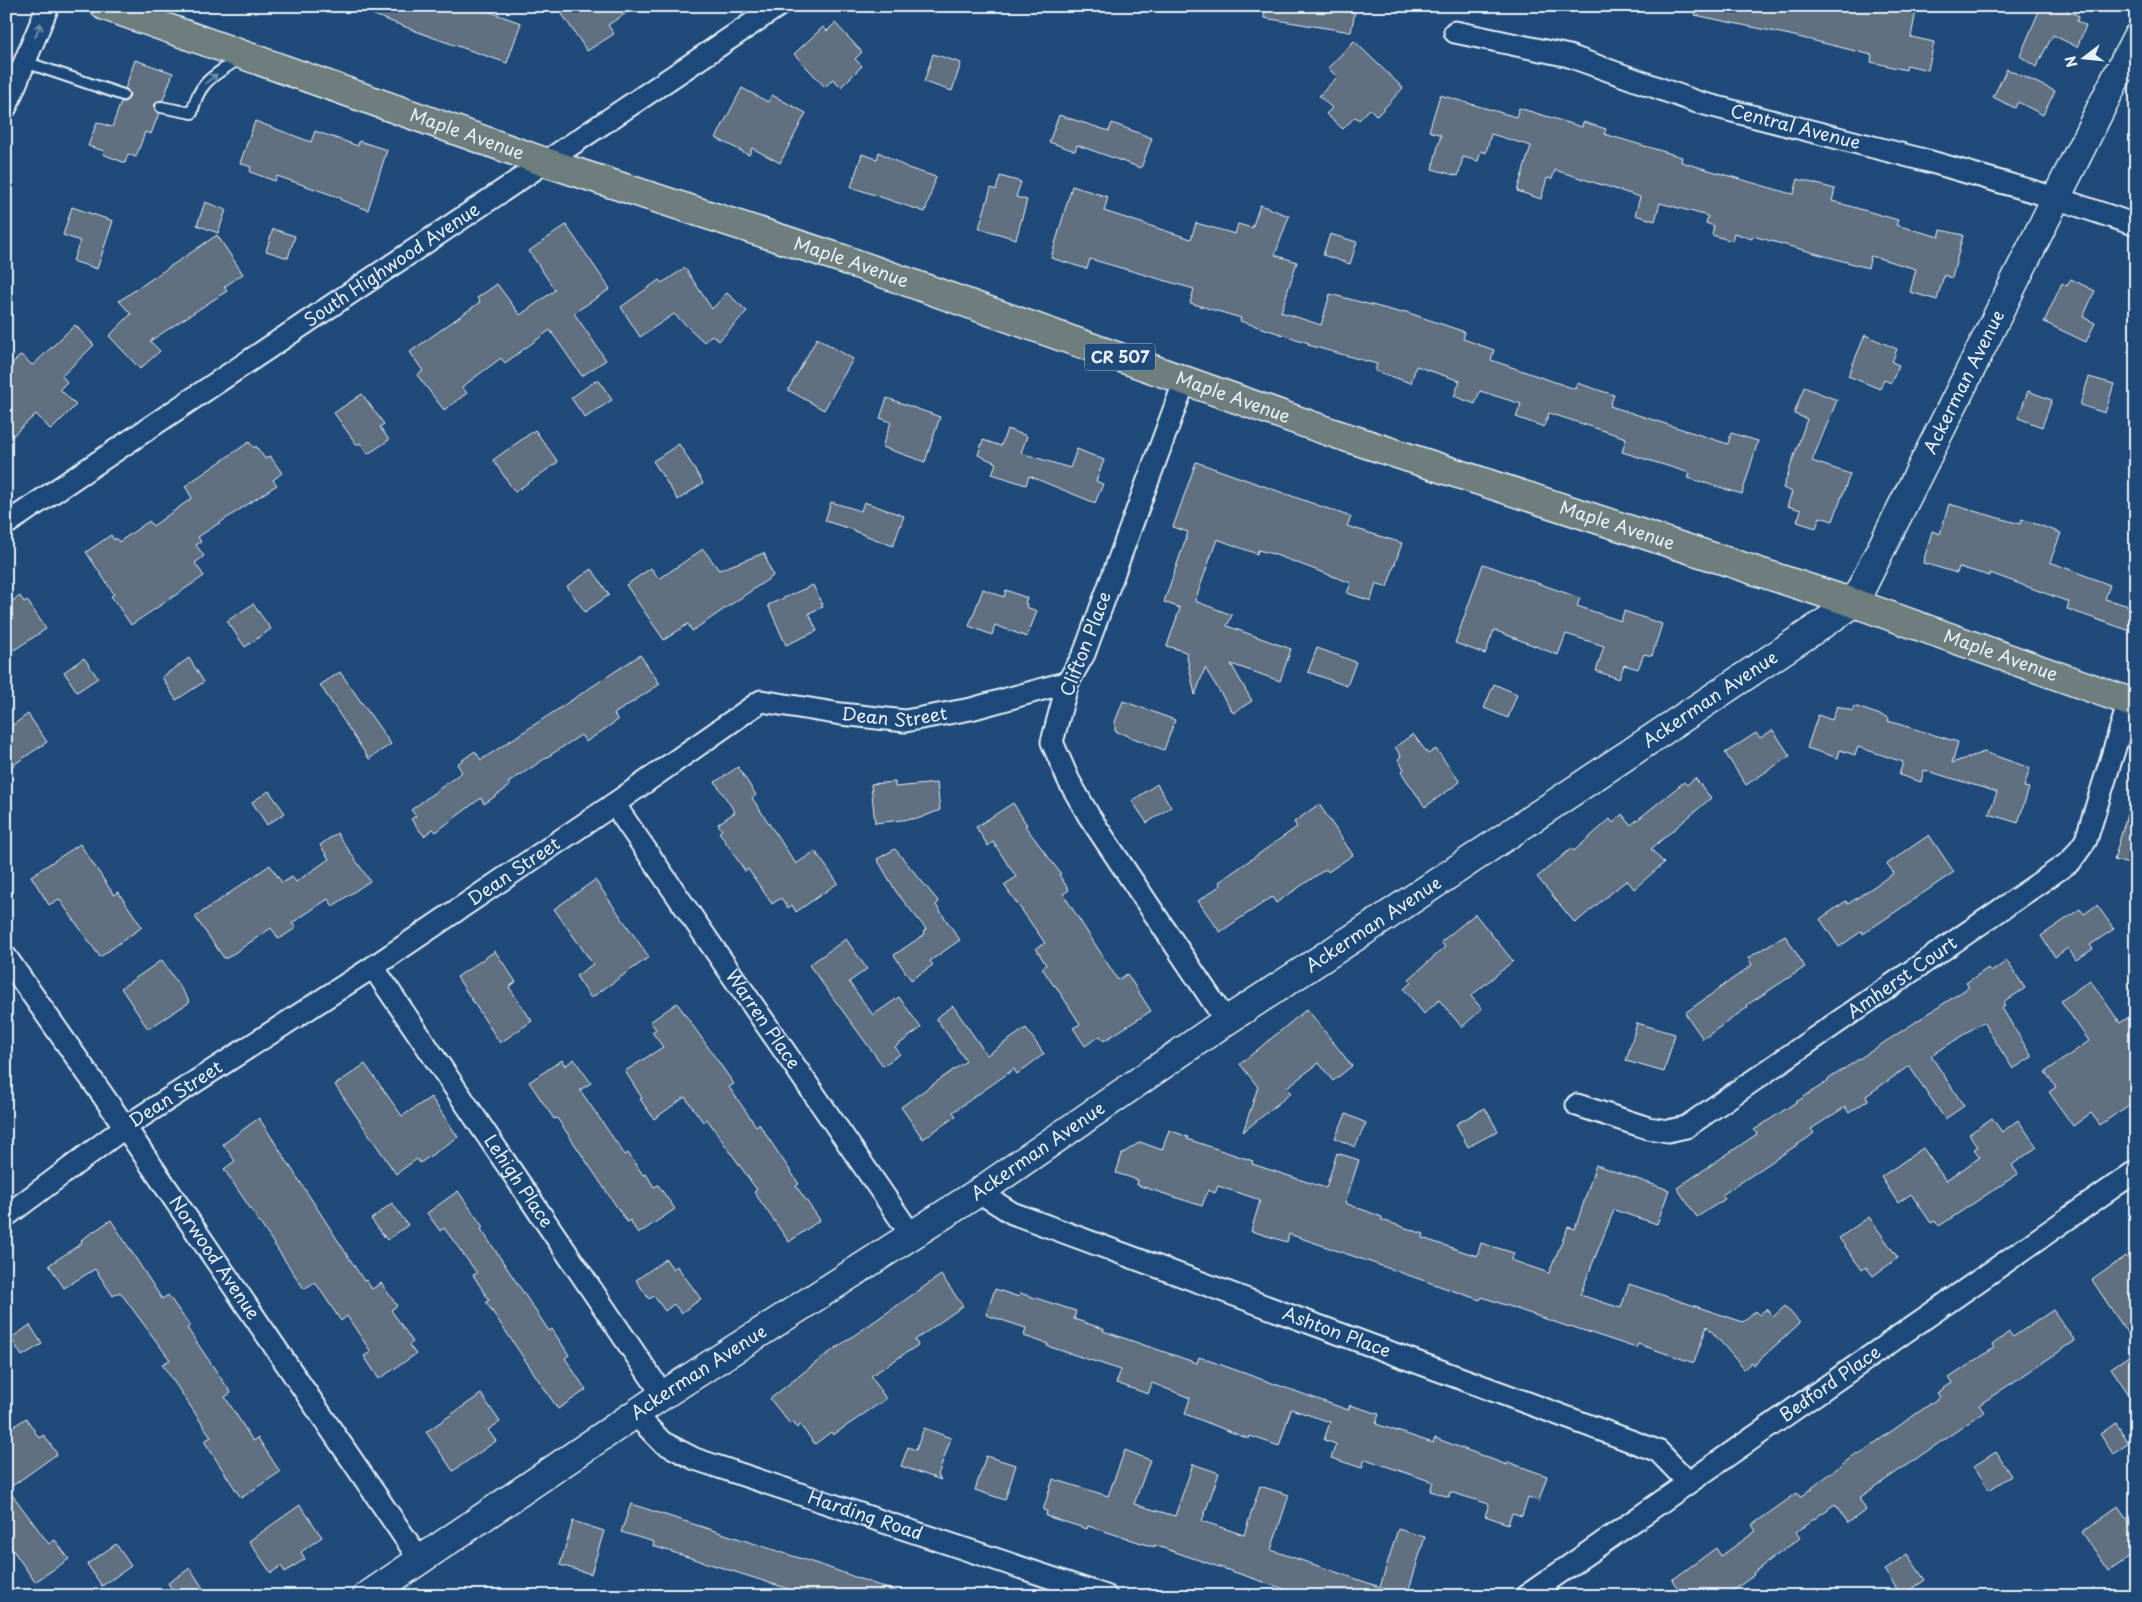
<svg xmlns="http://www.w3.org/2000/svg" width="2142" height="1602" font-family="'Playpen Sans',sans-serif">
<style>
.building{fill:#607080;stroke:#e8f1f8}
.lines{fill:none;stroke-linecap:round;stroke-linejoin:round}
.lane-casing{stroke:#e8f1f8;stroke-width:14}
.street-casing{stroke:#e8f1f8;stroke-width:25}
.secondary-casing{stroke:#e8f1f8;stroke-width:31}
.primary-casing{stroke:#e8f1f8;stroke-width:31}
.lane{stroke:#1f4a7a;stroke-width:10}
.street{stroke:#1f4a7a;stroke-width:21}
.secondary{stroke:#1f4a7a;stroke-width:28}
.primary{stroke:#6d7e7c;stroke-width:28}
.oneway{stroke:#6f8dac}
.labels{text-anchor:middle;stroke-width:4.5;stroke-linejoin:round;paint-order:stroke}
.shield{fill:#1f4a7a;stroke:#acbfd2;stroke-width:1}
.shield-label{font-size:16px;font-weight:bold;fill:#e8f1f8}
.street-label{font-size:18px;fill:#e8f1f8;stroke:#1f4a7a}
</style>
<rect width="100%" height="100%" fill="#1f4a7a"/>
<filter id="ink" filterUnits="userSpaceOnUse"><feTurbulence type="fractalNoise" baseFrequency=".02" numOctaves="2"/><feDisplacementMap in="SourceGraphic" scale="10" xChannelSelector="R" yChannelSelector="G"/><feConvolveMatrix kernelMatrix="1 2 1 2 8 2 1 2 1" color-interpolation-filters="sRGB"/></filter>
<g filter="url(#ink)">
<path class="building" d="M356,6H473L521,23L507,63L434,38L356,8Z
M574,6H637L608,25L614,34L587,51L562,14Z
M1265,6H1356L1351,32L1264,18Z
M1696,6H1917L1911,37L1934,42L1928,70L1907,65L1906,70L1871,62L1872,55L1790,35L1695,15Z
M2041,6H2058L2079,16L2077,21L2086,26L2077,47L2053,35L2036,67L2020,56Z
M835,23L862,52L855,59L862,66L841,87L833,79L825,87L794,54L823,27L827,31Z
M1354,41L1403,88L1377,116L1370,109L1359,120L1355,117L1343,129L1326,114L1332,108L1319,96L1337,77L1328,68Z
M933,54L961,63L952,91L924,82Z
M135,60L173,73L163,100L158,101L154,105L155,110L159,113L151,134L145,132L136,157L128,154L125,163L103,154L104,151L88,146L97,122L112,127L121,102H125L129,98L130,93L125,89Z
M2007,69L2055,91L2043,115L2018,102L2015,108L1993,97Z
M742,88L768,102L772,95L806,113L780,163L752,148L749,155L716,138Z
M1440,95L1516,117L1519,108L1582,127L1583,122L1606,129L1604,134L1682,157L1681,162L1788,193L1794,194L1798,179L1835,189L1832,201L1898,220L1896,225L1939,237L1941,230L1963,235L1952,278L1944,275L1937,300L1910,292L1916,269L1871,256L1868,268L1753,236L1752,239L1734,233L1732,241L1712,235L1714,226L1706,223L1708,216L1660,203L1655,221L1635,215L1640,197L1555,170L1552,179L1547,178L1541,199L1517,191L1531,146L1491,134L1486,153L1481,151L1478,161L1463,157L1458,176L1432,169L1441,135L1429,131Z
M1059,115L1109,131L1112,123L1152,138L1141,168L1077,145L1075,151L1049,142Z
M255,121L311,142L315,131L358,146L359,141L387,150L368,210L341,200V198L277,176L275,181L250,172L251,167L240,163Z
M879,152L908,168L936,177L925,212L851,187L862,154L877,159Z
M1000,176L1021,182L1016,197L1027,200L1016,239L979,228L991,188L996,190Z
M1072,186L1108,197L1104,211L1191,239L1196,223L1235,234L1238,224L1252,228L1260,205L1289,216L1275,255L1297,262L1281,312L1321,325L1330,294L1402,313L1403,311L1465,332L1463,339L1494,350L1491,360L1575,389L1577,383L1614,395L1610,406L1728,444L1731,433L1758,441L1742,494L1688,478L1690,473L1622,452L1626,438L1549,413L1544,427L1516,417L1521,404L1480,391L1475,404L1454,396L1460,381L1416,366L1411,383L1375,371L1377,364L1308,345L1309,343L1240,321L1241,318L1190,303L1194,289L1090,259L1087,269L1051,258Z
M205,202L226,210L218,233L197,225Z
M72,207L113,221L97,269L73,261L80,241L63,235Z
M566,225L610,289L574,313L606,360L582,376L550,330L505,363L501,358L462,387L467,393L444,410L417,375L423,371L410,352L480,302L477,298L497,284L520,315L555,290L529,251Z
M273,229L295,236L288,258L266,251Z
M1330,234L1357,242L1350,264L1323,255Z
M217,235L243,274L224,287L227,291L150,341L160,351L140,369L109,336L131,314L119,301Z
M685,268L712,309L727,293L747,311L719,341L712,335L704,342L674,314L640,337L621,307L659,280L662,283Z
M2071,279L2095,291L2083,317L2095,323L2086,342L2044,322L2062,283L2067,286Z
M75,325L94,345L62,376L67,382L60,389L76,405L51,430L36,414L6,442V369L21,355L32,365L34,364Z
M1865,335L1897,349L1892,362L1899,365L1891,383L1884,380L1880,389L1848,376Z
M817,338L853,359L824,410L788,390Z
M2089,377L2114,384L2105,413L2080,405Z
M598,379L612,400L585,418L571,398Z
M1804,387L1837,400L1812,461L1850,474L1833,521L1820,517L1816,528L1797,522L1801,510L1787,506L1792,492L1783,488L1807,419L1794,414Z
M2028,391L2052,400L2042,427L2018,418Z
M362,394L384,424L380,427L389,440L368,454L360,443L357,445L334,413Z
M887,398L940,417L925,462L882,447L891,422L880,418Z
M1007,429L1027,436L1021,453L1070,468L1077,449L1104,460L1096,481L1103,484L1095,503L1029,476L1026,485L992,474L996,463L978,455L983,440L1001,446Z
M535,430L558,462L515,492L493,460Z
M249,442L254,448L256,446L265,459L270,456L282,473L273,480L277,485L198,537L201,542L196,545L204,556L195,563L204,576L131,625L111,596L114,594L86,552L111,535L114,540L116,538L119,542L149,521L153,526L192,498L185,486Z
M679,444L703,483L678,500L653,461Z
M1196,462L1351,517L1347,526L1402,543L1387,587L1376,583L1371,601L1347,593L1351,583L1273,554L1258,550L1257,554L1217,539L1195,601L1232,615L1227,626L1291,649L1280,681L1231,664L1252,701L1233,713L1205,668L1195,695L1186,652L1167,646L1180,608L1164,602L1188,532L1173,527Z
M831,502L861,511L864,502L904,516L893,546L854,531V530L825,521Z
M1949,504L2020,524L2022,519L2061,533L2050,562L2110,585L2105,599L2136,608V633L2067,609L2069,602L1990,573V576L1959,567L1957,573L1923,563L1932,531L1940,534Z
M703,549L719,570L764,553L773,576L692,631L688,624L664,640L626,585L651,568L659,579Z
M1483,564L1580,598L1577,606L1621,621L1624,611L1662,624L1652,656L1644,654L1638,669L1624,665L1619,679L1596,671L1604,646L1566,634L1558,655L1494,630L1485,654L1455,643Z
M592,569L609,595L585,612L567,586Z
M813,585L823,607L809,613L817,631L786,645L768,605Z
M983,589L1004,597L1006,590L1027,598L1025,603L1027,604L1026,607L1037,611L1027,637L995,625L992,635L969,626Z
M20,596L24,602L27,600L46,629L14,650L6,638V605Z
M253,604L271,629L245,647L227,621Z
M1317,648L1356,662L1347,686L1308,672Z
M640,655L660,684L614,714L618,720L586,742L581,735L508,783L510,786L484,804L481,798L436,832L433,829L424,836L411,819L416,816L411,810L462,772L457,764L475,751L481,760Z
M84,658L98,678L77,692L64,672Z
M189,658L204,682L176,700L162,677Z
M340,672L391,744L369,759L320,685Z
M1494,684L1517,694L1508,718L1484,708Z
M1123,701L1175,720L1164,750L1115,731V722Z
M1837,706L1852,711L1854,706L1889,718L1888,721L1958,742L1952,763L1984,752L2030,768L2024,787L2029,788L2018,823L1989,814L1997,792L1924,770L1921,782L1899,775L1903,762L1858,747L1855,755L1840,750L1838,758L1807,748L1818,715L1832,720Z
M28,714L47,742L6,770V730Z
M1773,730L1790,756L1746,785L1725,753L1756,733L1760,738Z
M1413,734L1428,754L1436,749L1460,782L1425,807L1401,772L1404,769L1398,759L1401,756L1395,747Z
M738,767L756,795L752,798L796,864L815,851L838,883L796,912L792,905L788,908L781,898L772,904L748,869L745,871L719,832L722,830L718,824L735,812L715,782Z
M1695,778L1711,798L1651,849L1664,863L1634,889L1627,880L1575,923L1537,877L1572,848L1574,851L1610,819L1613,823L1622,814L1631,825L1684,782L1687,785Z
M895,782V787L937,783L940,810L920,818L875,823L871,784Z
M1157,784L1171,807L1147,823L1132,801Z
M269,791L285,813L267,825L252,802Z
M1013,803L1027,825L1025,826L1061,874L1059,875L1069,890L1063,894L1118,980L1127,974L1151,1011L1104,1041L1100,1036L1085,1046L1073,1028L1080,1024L1055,985L1054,986L1042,968L1046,965L1036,948L1045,943L1004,885L1016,877L993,842L988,846L976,827Z
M1319,804L1353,855L1328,872L1326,869L1276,903L1272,897L1220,932L1198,901L1221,885L1219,882L1297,827L1294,822Z
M2130,804L2136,805V866L2114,860Z
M337,833L370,881L333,906L328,899L292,923L296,928L279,939L271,928L227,958H224L195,917L270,865L282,883L292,877L296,882L329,859L320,845Z
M1929,835L1954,872L1863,934L1862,931L1839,947L1820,919L1846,901L1848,904L1894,873L1887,864Z
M80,844L114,895L118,892L142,927L100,957L59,899L49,905L31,876Z
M895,849L939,902L936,905L960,940L930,961L933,965L911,980L894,955L925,934L923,932L926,929L897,893L877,859Z
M595,880L649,957L591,998L576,976L593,964L554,909Z
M2097,905L2114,929L2090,945L2093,949L2076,960L2068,948L2055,957L2041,936L2080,909L2084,914Z
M1475,914L1513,961L1471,996L1482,1009L1462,1027L1439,1000L1424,1014L1404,989L1412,982L1409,979L1445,947L1441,942Z
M1785,935L1805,967L1747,1005L1748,1007L1703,1039L1685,1013L1752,965L1748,958Z
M846,939L867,969L849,982L873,1015L899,997L921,1028L895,1047L900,1054L883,1066L809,965Z
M495,951L516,982L509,987L532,1021L500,1043L457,977Z
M162,960L190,1002L148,1029L121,988Z
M2007,961L2025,988L2003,1003L2005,1006L2002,1008L2032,1057L2013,1069L1983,1022L1931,1056L1964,1106L1945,1119L1909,1066L1866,1096L1868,1100L1849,1113L1845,1107L1811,1129L1814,1133L1809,1137L1722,1195L1725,1199L1697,1217L1677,1188L1757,1134L1754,1130L1828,1081L1827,1080L1969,987L1966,983L1988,968L1991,972Z
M2090,980L2120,1023L2136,1012V1100L2100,1125L2091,1113L2073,1126L2049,1092L2056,1087L2045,1072L2089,1041L2061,1001Z
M677,1003L734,1084L729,1087L756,1126L759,1124L799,1184L796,1186L820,1220L789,1242L754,1192L757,1190L707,1119L703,1122L685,1097L654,1119L640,1099L642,1098L625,1071L663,1047L652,1032L656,1029L650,1022Z
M953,1006L987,1055L1026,1028L1044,1054L1017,1074L1014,1069L953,1112L956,1116L923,1139L901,1107L966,1061L936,1018Z
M1307,1009L1352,1066L1333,1081L1319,1063L1286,1088L1291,1093L1243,1132L1258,1087L1240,1064Z
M1637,1023L1675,1034L1664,1072L1626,1061Z
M574,1059L591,1083L580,1090L625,1155L628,1153L643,1175L646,1174L654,1187L658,1185L675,1209L638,1234L630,1220L627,1222L557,1118L554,1119L529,1082L562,1060L565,1066Z
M365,1064L402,1116L431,1097L458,1137L420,1163L417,1159L396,1174L335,1085Z
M1485,1108L1498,1131L1468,1147L1456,1124Z
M1346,1114L1366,1123L1355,1147L1335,1138Z
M259,1118L364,1281L366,1280L372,1289L381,1283L397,1306L391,1310L413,1342L409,1345L416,1354L379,1379L364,1356L371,1352L347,1316L341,1321L315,1282L304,1289L224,1169L235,1161L223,1144Z
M1992,1118L2002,1132L2018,1120L2037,1147L2012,1165L2018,1174L1939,1226L1935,1220L1931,1223L1911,1194L1898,1203L1881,1177L1923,1148L1946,1181L1980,1157L1974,1149L1978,1147L1969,1134Z
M1169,1130L1188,1137L1187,1139L1253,1161L1252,1164L1326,1188L1337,1153L1359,1160L1345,1203L1382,1217V1220L1424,1234L1422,1238L1477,1256L1481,1243L1514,1253L1511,1260L1549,1273L1568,1227L1575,1229L1596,1165L1669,1190L1657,1224L1614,1210L1580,1295L1621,1308L1629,1284L1743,1322L1755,1311L1759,1315L1766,1309L1773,1317L1785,1306L1800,1323L1754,1365L1752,1362L1744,1369L1707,1326L1694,1363L1638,1344L1636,1348L1570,1326L1569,1327L1482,1297L1480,1300L1289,1234L1287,1242L1251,1231L1260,1201L1254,1198L1218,1186L1215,1193L1208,1190L1202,1206L1137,1185L1138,1180L1116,1173L1122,1154L1140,1142L1162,1150Z
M458,1191L483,1227L481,1229L549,1331L552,1329L569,1355L565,1358L586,1390L558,1409L486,1302L489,1300L473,1275L477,1273L444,1228L440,1231L427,1213Z
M392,1203L408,1225L387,1240L371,1219Z
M1869,1217L1898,1258L1873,1276L1866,1267L1862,1270L1839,1238Z
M111,1220L162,1299L168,1295L190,1326L187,1328L231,1393L225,1397L253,1441L258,1438L280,1472L241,1498L204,1441L211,1437L162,1364L170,1360L120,1292L113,1296L95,1269L64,1288L49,1265L82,1243L81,1240Z
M2126,1256L2136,1270V1346L2092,1280Z
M666,1259L673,1269L677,1266L701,1299L681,1313L674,1304L665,1311L654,1296L649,1299L636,1280Z
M941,1275L963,1306L915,1340L918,1345L871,1376L886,1399L833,1435L831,1432L815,1444L800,1425L797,1428L793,1422L790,1424L770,1399L823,1357Z
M995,1289L1019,1297L1020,1293L1076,1311L1074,1319L1104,1329L1103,1331L1197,1363L1199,1357L1348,1410L1350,1405L1379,1414L1376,1424L1433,1443L1435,1438L1507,1465L1508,1462L1547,1476L1539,1501L1528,1497L1522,1516L1512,1513L1508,1524L1485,1516L1489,1504L1450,1492L1449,1497L1430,1491L1433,1482L1365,1459L1362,1468L1331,1458L1336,1444L1324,1440L1330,1422L1291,1409L1279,1446L1250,1436L1249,1439L1185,1414L1190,1398L1152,1383L1148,1394L1116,1383L1121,1370L1047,1346L1048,1344L1024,1336L1026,1328L986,1315Z
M2053,1310L2075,1341L1979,1405L1984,1412L1859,1498L1866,1510L1848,1523L1835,1504L1796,1532L1800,1538L1753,1573L1754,1575L1726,1596H1683L1672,1580L1716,1548L1721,1556L1756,1531L1752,1525L1797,1493L1800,1497L1857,1453L1859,1454L1940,1397L1937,1393L1952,1383L1949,1378L1994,1348L1992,1345L2009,1332L2013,1337Z
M30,1325L42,1344L22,1356L11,1338Z
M2136,1351V1405L2111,1368Z
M481,1394L500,1422L488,1430L496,1441L453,1471L426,1432Z
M26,1418L39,1438L44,1435L57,1454L8,1489L49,1544L55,1540L69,1559L35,1582L6,1540V1432Z
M2116,1423L2129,1443L2113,1454L2100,1434Z
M924,1428L951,1438L938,1475L941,1480L901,1466L908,1447L916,1450Z
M1125,1450L1150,1460L1134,1504L1175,1516L1193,1464L1219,1473L1202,1521L1244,1535L1260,1486L1289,1495L1271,1550L1380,1587L1398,1529L1425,1537L1407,1596H1305L1154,1545V1547L1088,1526L1087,1529L1046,1516L1047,1511L1043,1510L1053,1479L1108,1496Z
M1996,1452L2011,1476L1989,1490L1974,1466Z
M986,1456L1016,1465L1005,1500L975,1490Z
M631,1504L824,1566L897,1592V1596H787L789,1589L653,1546L654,1542L621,1532Z
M300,1505L322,1537L301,1552L305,1559L285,1572L281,1566L271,1573L249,1541Z
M2118,1506L2136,1532V1553L2109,1571L2082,1532Z
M573,1521L604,1531L591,1574L560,1565Z
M116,1544L131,1566L102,1586L87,1564Z
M1907,1554L1925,1580L1902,1596L1884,1570Z
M190,1568L208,1596H176L168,1583Z"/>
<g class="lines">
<g class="lane-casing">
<path id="lane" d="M25,62L123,95
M161,107L192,113C199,80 215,75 242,57"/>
</g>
<g class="street-casing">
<g id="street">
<path id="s1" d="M1455,32L1569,56L1697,102L1928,161L2056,198L2136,225"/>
<path d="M6,107L48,6"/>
<path d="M1185,380L1084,654L1068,682L1052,742L1069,781L1089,816L1226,1021"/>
<path id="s2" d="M6,524L778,6"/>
<path id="s3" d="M614,804L912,1236"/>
<path id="s4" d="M6,957L125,1127L420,1560"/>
<path id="s5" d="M373,967L663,1395"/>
<path id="s6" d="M1577,1105L1648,1128L1668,1131L1686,1127L2071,861L2086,840L2129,702"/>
<path id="s7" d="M979,1192L1012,1213L1658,1451L1688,1482"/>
<path id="s8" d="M6,1216L125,1127L373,967L614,804L761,701L841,714L905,721L971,709L1068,682"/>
<path id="s9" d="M636,1415L662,1442L695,1459L1106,1596"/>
<path id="s10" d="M1526,1596L2136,1171"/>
</g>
</g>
<g class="secondary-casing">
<g id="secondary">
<path id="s11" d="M367,1596L663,1395L979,1192L1226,1021L1381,920L1854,603L2136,38"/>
</g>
</g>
<g class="primary-casing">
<g id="primary">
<path id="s12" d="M105,6L545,162L840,258L1330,432L1854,603L2136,704"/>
</g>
</g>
<use href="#lane" class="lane"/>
<use href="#street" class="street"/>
<use href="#secondary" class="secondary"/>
<use href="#primary" class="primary"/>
</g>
<defs><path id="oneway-shaft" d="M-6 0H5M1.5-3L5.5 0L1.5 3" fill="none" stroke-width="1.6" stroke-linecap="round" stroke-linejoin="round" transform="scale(1.25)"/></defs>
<g class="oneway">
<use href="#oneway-shaft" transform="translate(38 30) rotate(-68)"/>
<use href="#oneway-shaft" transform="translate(211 79) rotate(-37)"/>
</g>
</g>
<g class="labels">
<rect class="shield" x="1085" y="343.5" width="70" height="27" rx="4"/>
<g class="shield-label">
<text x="1120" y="363">CR 507</text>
</g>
<g class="street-label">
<text dy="6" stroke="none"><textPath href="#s1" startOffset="354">Central Avenue</textPath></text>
<text dy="6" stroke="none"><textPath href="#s12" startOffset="384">Maple Avenue</textPath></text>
<text dy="6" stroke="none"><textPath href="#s12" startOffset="789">Maple Avenue</textPath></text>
<text dy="6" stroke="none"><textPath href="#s2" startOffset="465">South Highwood Avenue</textPath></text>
<text dy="6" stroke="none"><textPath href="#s11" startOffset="2035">Ackerman Avenue</textPath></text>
<text dy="6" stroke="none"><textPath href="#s12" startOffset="1194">Maple Avenue</textPath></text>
<text dy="6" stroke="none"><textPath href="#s12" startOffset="1599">Maple Avenue</textPath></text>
<text transform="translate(1086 644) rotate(-69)" y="6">Clifton Place</text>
<text dy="6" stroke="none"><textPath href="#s12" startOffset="2004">Maple Avenue</textPath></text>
<text dy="6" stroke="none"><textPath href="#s11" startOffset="1615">Ackerman Avenue</textPath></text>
<text dy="6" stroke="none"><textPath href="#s8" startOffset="1049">Dean Street</textPath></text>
<text dy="6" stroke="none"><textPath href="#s8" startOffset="614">Dean Street</textPath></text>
<text dy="6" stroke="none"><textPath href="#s11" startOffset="1210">Ackerman Avenue</textPath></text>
<text dy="6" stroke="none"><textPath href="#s6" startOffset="376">Amherst Court</textPath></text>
<text dy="6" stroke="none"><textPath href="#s3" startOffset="262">Warren Place</textPath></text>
<text dy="6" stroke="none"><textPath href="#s8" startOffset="209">Dean Street</textPath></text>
<text dy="6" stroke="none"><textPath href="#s11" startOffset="805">Ackerman Avenue</textPath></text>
<text dy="6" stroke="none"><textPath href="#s5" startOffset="259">Lehigh Place</textPath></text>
<text dy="6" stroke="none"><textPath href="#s4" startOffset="366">Norwood Avenue</textPath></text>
<text dy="6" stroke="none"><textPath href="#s7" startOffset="385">Ashton Place</textPath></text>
<text dy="6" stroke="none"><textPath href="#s11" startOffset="400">Ackerman Avenue</textPath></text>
<text dy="6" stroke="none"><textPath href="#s10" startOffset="371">Bedford Place</textPath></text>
<text dy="6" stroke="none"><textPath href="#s9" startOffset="254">Harding Road</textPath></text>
</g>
</g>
<rect width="2142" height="1602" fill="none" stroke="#1f4a7a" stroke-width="25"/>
<rect x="12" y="12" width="2117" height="1577" fill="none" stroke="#e8f1f8" stroke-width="2" filter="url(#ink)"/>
<g transform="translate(2084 58) rotate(254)" stroke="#1f4a7a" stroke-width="4" paint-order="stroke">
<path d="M0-4L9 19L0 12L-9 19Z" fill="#e8f1f8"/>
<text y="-8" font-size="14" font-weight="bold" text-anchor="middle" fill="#e8f1f8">N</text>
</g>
</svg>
